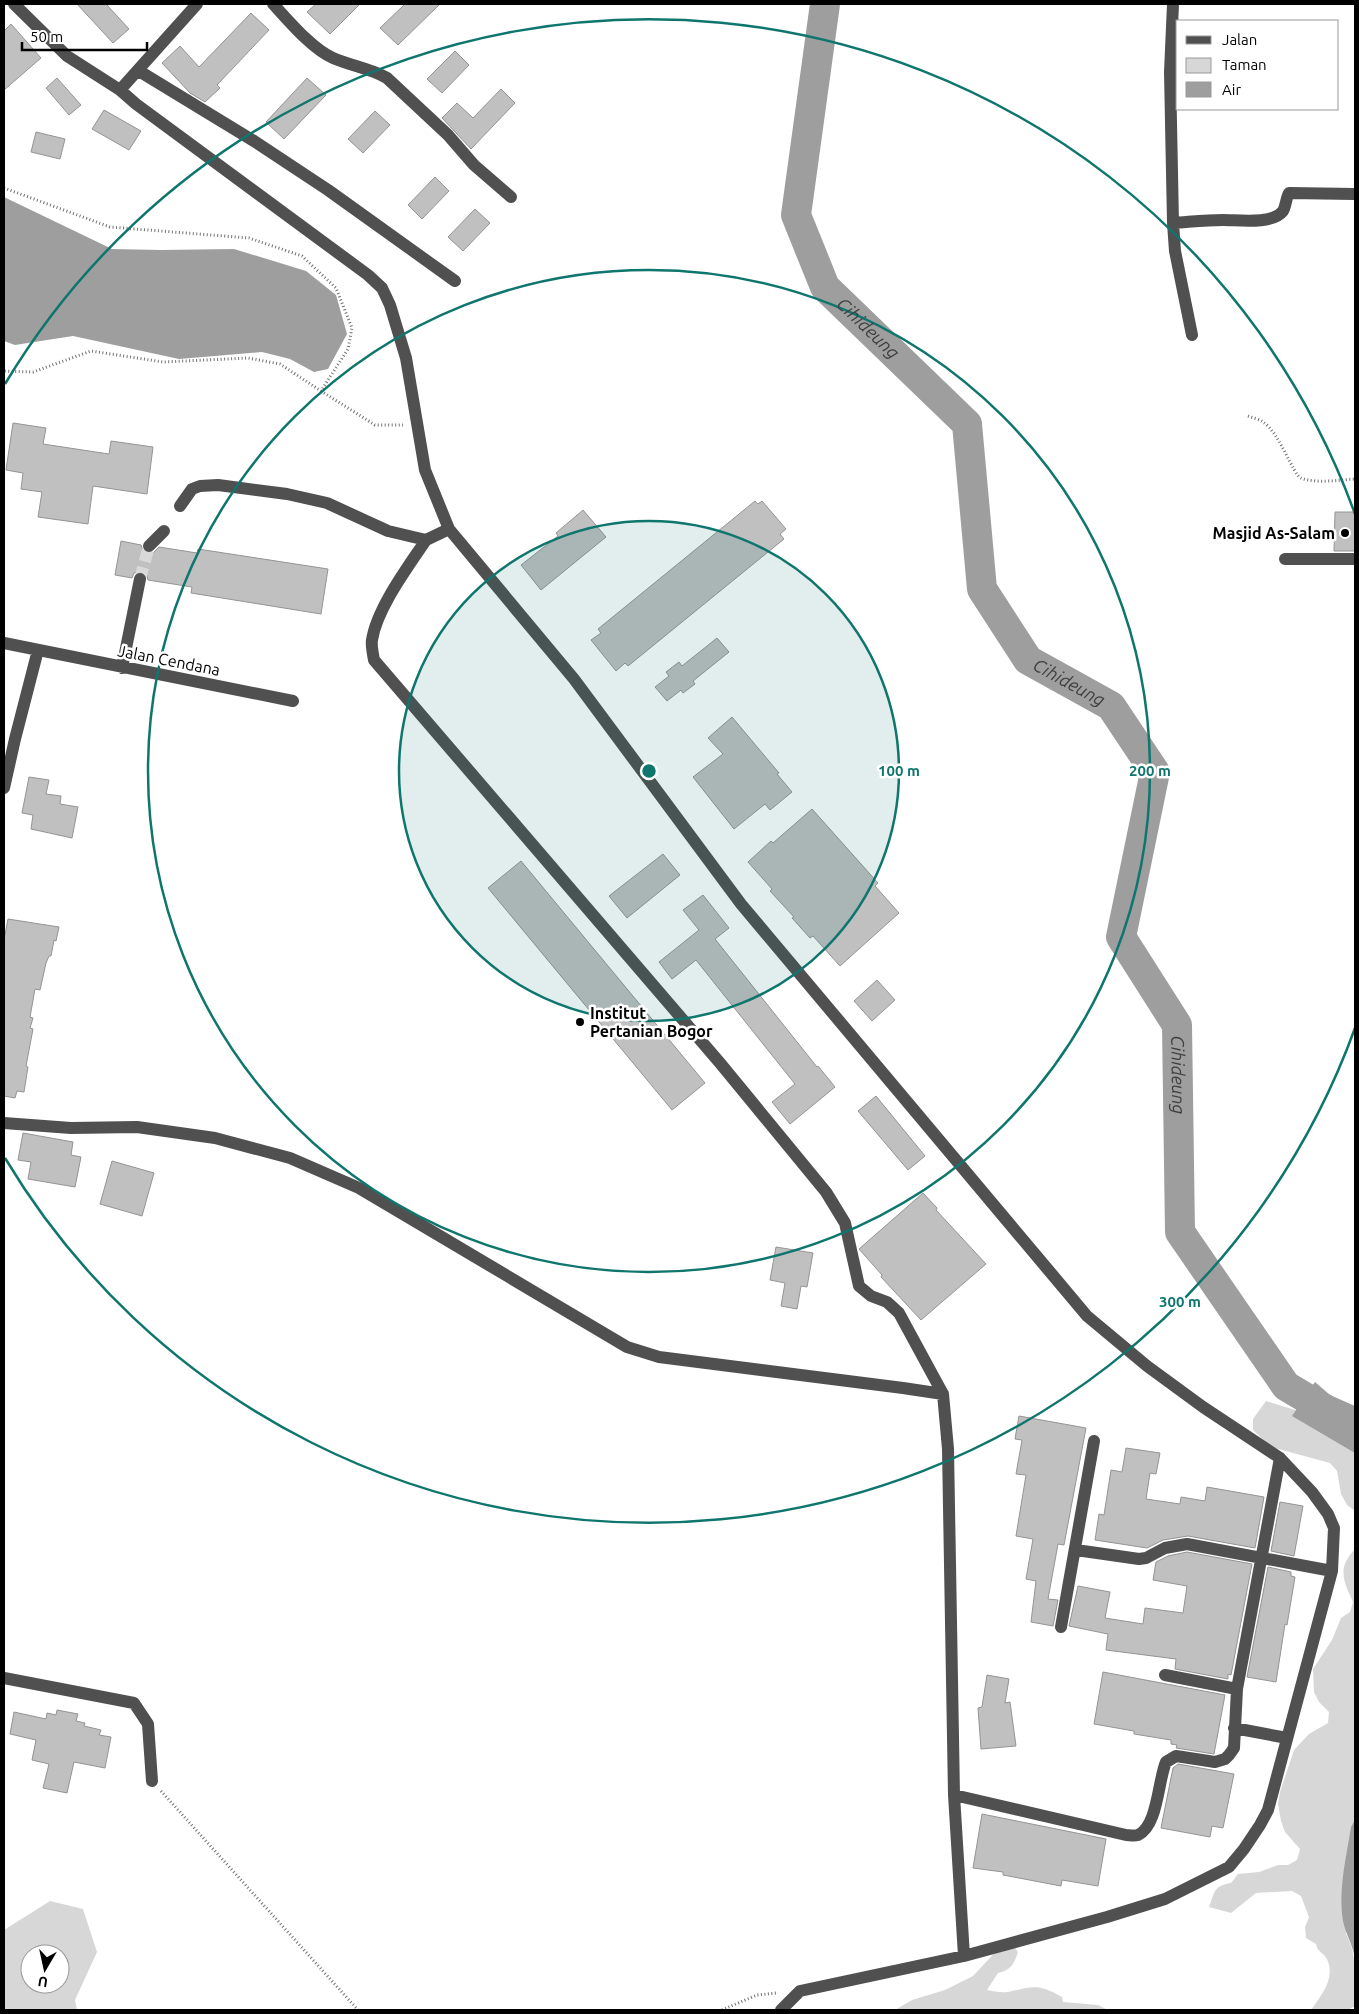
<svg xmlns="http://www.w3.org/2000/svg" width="1359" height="2014" font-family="Ubuntu,sans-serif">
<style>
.green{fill:#d7d7d7;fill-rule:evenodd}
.water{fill:#9e9e9e}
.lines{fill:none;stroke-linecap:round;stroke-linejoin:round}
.river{stroke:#9e9e9e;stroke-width:30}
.building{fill:#c0c0c0;stroke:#949494}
.minor-tunnel{stroke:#d9d9d9;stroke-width:12;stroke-dasharray:12 6;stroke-linecap:butt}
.path{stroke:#727272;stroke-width:3;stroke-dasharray:1 2.5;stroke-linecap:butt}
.minor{stroke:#505050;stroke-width:12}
.ring{fill:none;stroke:#0f766e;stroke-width:2.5}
.poi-dot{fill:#000;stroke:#fff;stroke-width:2}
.labels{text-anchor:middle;stroke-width:5;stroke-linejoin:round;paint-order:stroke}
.poi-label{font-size:16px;font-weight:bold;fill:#000;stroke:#fff;text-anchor:end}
.street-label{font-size:16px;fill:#000;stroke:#fff}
.water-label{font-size:18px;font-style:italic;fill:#3f3f3f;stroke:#fff}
.centre{fill:#0f766e;stroke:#fff;stroke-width:2.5}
.ring-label{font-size:15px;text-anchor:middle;font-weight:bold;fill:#0f766e;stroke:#fff;stroke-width:5;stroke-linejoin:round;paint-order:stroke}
</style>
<rect width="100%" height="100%" fill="#fff"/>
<path class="green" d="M1266,1401L1305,1413L1355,1443V1511L1347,1505L1341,1494L1337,1471L1330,1463L1271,1447L1253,1430V1419Z
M1355,1549V1851L1346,1934C1358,1956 1355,1981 1355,2006L1348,2010H1311C1321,1995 1336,1979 1327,1959C1323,1952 1318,1953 1316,1944L1306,1938L1305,1927L1309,1917L1301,1896L1292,1891L1256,1893L1231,1913L1209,1907C1215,1892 1213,1886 1231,1883L1238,1874L1259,1872L1278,1865H1288L1297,1860L1300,1849L1285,1832L1281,1821L1278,1804L1280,1792L1294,1750L1309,1734L1328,1723L1329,1712L1319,1702L1314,1692L1313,1669L1332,1640L1341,1618L1350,1612L1353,1602C1343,1580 1337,1568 1355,1549Z
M50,1901L83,1909L97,1952L75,2000L77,2010H4V1930ZM30,1954H60V1984H30Z
M1012,1944L1018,1952C1014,1964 1011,1970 998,1973L987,1990C993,1991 1001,1993 1007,1992C1033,1987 1037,1983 1062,1997L1063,2002L1098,2005L1108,2010H895L912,2000L945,1990L973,1976L1002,1945Z"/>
<path class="water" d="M4,197L112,249L161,250L234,249L306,271L336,295L347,334L328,369L314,372L290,359L262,352L179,359L73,336L15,345L4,341Z
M1315,1382L1330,1395L1355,1406V1453L1292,1416Z
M1355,1820V1959C1353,1945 1346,1935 1343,1921C1338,1890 1346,1859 1351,1827Z"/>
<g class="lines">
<path class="river" id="s1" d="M825,4L796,215L825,287L967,424L982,589L1028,660L1111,706L1155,772L1121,937L1177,1025L1180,1232L1286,1386L1355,1427"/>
</g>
<path class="building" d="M77,4H106L129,29L113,43Z
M316,4H360L330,34L307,12Z
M405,4H440L398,45L380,28Z
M251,13L269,30L217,85L220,88L205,102L190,93L162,63L180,46L199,67Z
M11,24L41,58L4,90V31Z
M455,51L469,65L442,93L427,79Z
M57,78L81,105L69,115L46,88Z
M307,78L326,95L284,139L266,122Z
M501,89L515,103L471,149L442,118L457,103L473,118Z
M104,110L141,131L129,150L92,129Z
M375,111L390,125L363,153L348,139Z
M36,132L65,139L60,159L31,152Z
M435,177L449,191L422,219L408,205Z
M475,209L490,223L463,251L448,237Z
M13,423L46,428L43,444L109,454L111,441L153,447L147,494L93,486L88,524L38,517L42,492L21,489L23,473L6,470Z
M755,501L758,504L762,501L786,529L780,534L784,539L628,666L625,663L616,671L591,640L601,633L598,629Z
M583,510L606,537L541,590L521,565L558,536L556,533Z
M1335,512H1355V551H1334Z
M121,541L141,545L143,551L147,554H152L159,547L197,553L198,549L328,569L321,614L191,593L192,587L148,580L146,573L141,571L134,573L132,578L115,575Z
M717,638L729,652L693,681L695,684L683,693L681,690L667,701L655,687L669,676L666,672L679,662L682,666Z
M732,717L779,773L777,774L792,792L770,810L765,804L734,829L693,777L723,754L708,738Z
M29,777L49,780L46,794L61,796L60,804L78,807L72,838L31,829L33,815L22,813Z
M812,809L878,883L875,886L899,913L840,966L813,936L810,938L792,918L794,917L770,891L772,889L748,862L771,841L773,843Z
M663,854L680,875L627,918L609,896Z
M521,861L705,1083L672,1110L488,888Z
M703,895L729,928L715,939L817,1067L818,1066L835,1087L790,1124L772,1102L795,1084L696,960L672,979L659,962L699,930L683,910Z
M8,919L59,927L56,941L54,940L51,956H49L46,963L40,990L35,989L30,1017L33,1018L30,1028L33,1029L26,1066L28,1067L24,1092L17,1091L15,1098L4,1096V940Z
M877,980L895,1000L872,1021L854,1001Z
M876,1096L925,1156L908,1170L858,1111Z
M23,1133L73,1142L71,1155L81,1157L75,1187L28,1179L31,1162L18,1160Z
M112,1161L154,1173L142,1216L100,1204Z
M923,1193L937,1208L936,1210L986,1264L921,1320L881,1277L882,1275L859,1249Z
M776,1247L813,1253L807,1287L801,1286L797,1309L781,1306L785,1283L770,1280Z
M1019,1416L1086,1428L1064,1545L1058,1544L1048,1599L1058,1600L1053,1626L1031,1622L1036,1581L1026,1579L1033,1539L1016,1536L1026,1475L1016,1474L1022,1440L1015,1439Z
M1126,1448L1160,1453L1156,1474L1150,1473L1146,1499L1180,1504L1181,1497L1205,1501L1207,1487L1264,1497L1255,1548L1188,1536L1163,1540L1147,1548L1095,1540L1099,1514L1104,1515L1111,1470L1122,1472Z
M1280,1502L1303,1506L1294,1556L1271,1551Z
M1187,1552L1252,1564L1231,1675L1228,1674V1679L1175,1669L1176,1659L1106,1650L1108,1634L1069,1626L1078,1586L1110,1592L1105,1618L1143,1624L1145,1608L1183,1613L1187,1586L1153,1580L1156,1562L1168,1556Z
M1268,1567L1291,1572V1576L1295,1577L1287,1625L1285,1624L1276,1682L1247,1677Z
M1103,1672L1225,1695L1214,1754L1176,1748L1177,1745L1171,1744V1740L1134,1734V1731L1094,1724Z
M987,1675L1009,1679L1005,1703L1010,1702L1016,1746L981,1749L978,1708L982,1707Z
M57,1710L78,1714L76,1721L85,1723L84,1726L101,1730L99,1735L111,1737L105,1768L74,1762L67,1793L43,1788L49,1764L32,1760L36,1740L10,1734L14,1712L46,1719L47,1713L56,1715Z
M1178,1764L1234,1774L1223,1828L1212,1826L1210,1837L1161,1828L1173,1768Z
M982,1814L1106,1839L1098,1886L1062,1880L1061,1886L1003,1875V1872L973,1868Z"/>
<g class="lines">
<path class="minor-tunnel" d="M140,579L149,546"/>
<path class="path" d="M4,188L110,227L249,238L302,256L336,288L352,328L348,349L321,391L280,364L248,358L163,362L91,351L33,372L4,371
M321,391L375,425H403
M1248,416C1253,418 1259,419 1263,422C1280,433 1293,475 1301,478C1317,484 1339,480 1355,479
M161,1791L358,2010
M722,2010L757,1995L777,1993"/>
<path class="minor" d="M14,4L67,56L120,90L136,104L368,275L382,288L390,305L406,358L425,470L449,529L574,679L741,904L1087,1316L1147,1366L1203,1407L1280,1458L1312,1492L1328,1514L1334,1528L1332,1571L1268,1810L1260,1825L1244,1849L1229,1867L1165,1899L1107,1917L964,1956L800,1991L781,2010
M273,4C289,21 312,49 333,58C351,66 370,68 387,78L448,135L474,165L511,197
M1173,4L1170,72L1173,223L1175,251L1192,335
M139,71L254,141L328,190L455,281
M120,90L197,4
M1173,223C1189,222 1206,220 1223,220C1238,220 1272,225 1283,211C1286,206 1286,198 1289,193L1355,194
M180,506L192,489L200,486L218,485L287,494L327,503L388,531L426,540L449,529
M426,540C408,567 377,608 372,640C371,646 373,654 374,660L720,1063L826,1192L845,1223L859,1286L871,1296L887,1302L899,1313L943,1394
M149,546L164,531
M1285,559H1355
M4,643L293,701
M122,668L140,579
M4,788L15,739L38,650
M4,1123L71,1128L137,1127L215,1138L290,1158L359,1188L627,1347L659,1357L903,1388L943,1394L948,1449L954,1795L964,1956
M1076,1550L1139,1559L1146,1558L1165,1548L1187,1544L1332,1571
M1061,1627L1094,1441
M4,1678L134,1703L148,1724L152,1781
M1237,1689L1280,1458
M1234,1728L1287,1738
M954,1795L1126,1835C1129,1835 1134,1836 1138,1835C1158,1826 1158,1780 1166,1762L1176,1756L1215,1762L1225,1759L1229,1755L1234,1748L1237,1689L1165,1675"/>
</g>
<circle cx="649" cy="771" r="250" fill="#0f766e" fill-opacity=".12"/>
<g class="ring">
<circle cx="649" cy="771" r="250"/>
<circle cx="649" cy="771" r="501"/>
<path d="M1355 1028A751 751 0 0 1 5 1158M5 384A751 751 0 0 1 1355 514"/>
</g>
<g class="poi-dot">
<circle cx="1345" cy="533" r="5"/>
<circle cx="580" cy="1022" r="5"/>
</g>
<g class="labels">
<g class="poi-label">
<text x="1335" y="539">Masjid As-Salam</text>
<text x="590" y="1019" text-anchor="start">Institut<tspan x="590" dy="18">Pertanian Bogor</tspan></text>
</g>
<g class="street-label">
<text transform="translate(169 660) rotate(11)" y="6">Jalan Cendana</text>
</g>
<g class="water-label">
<text dy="6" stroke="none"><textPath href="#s1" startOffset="350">Cihideung</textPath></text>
<text dy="6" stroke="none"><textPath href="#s1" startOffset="785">Cihideung</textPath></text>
<text dy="6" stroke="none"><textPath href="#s1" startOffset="1235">Cihideung</textPath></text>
</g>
</g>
<circle cx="649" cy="771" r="8" class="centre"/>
<g class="ring-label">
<text x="899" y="776">100 m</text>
<text x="1150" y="776">200 m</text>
<text x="1180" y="1307">300 m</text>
</g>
<rect width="1359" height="2014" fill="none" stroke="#000000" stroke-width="10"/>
<rect x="1176" y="20" width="162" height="90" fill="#ffffff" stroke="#999999"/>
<rect x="1186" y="36" width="25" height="8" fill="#505050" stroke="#999999"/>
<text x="1222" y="45" font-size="15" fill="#000000">Jalan</text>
<rect x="1186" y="58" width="25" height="15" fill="#d7d7d7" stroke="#999999"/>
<text x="1222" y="70" font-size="15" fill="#000000">Taman</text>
<rect x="1186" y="82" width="25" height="15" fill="#9e9e9e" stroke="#999999"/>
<text x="1222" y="95" font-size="15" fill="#000000">Air</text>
<g transform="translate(45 1969) rotate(189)"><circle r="24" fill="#ffffff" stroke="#999999"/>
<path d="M0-4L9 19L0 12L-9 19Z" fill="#000000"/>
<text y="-8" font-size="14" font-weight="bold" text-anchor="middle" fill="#000000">U</text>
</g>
<path d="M22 42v8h125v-8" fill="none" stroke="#000000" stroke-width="2.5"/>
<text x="30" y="42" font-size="15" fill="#000000" stroke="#ffffff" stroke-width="4" paint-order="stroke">50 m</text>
</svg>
